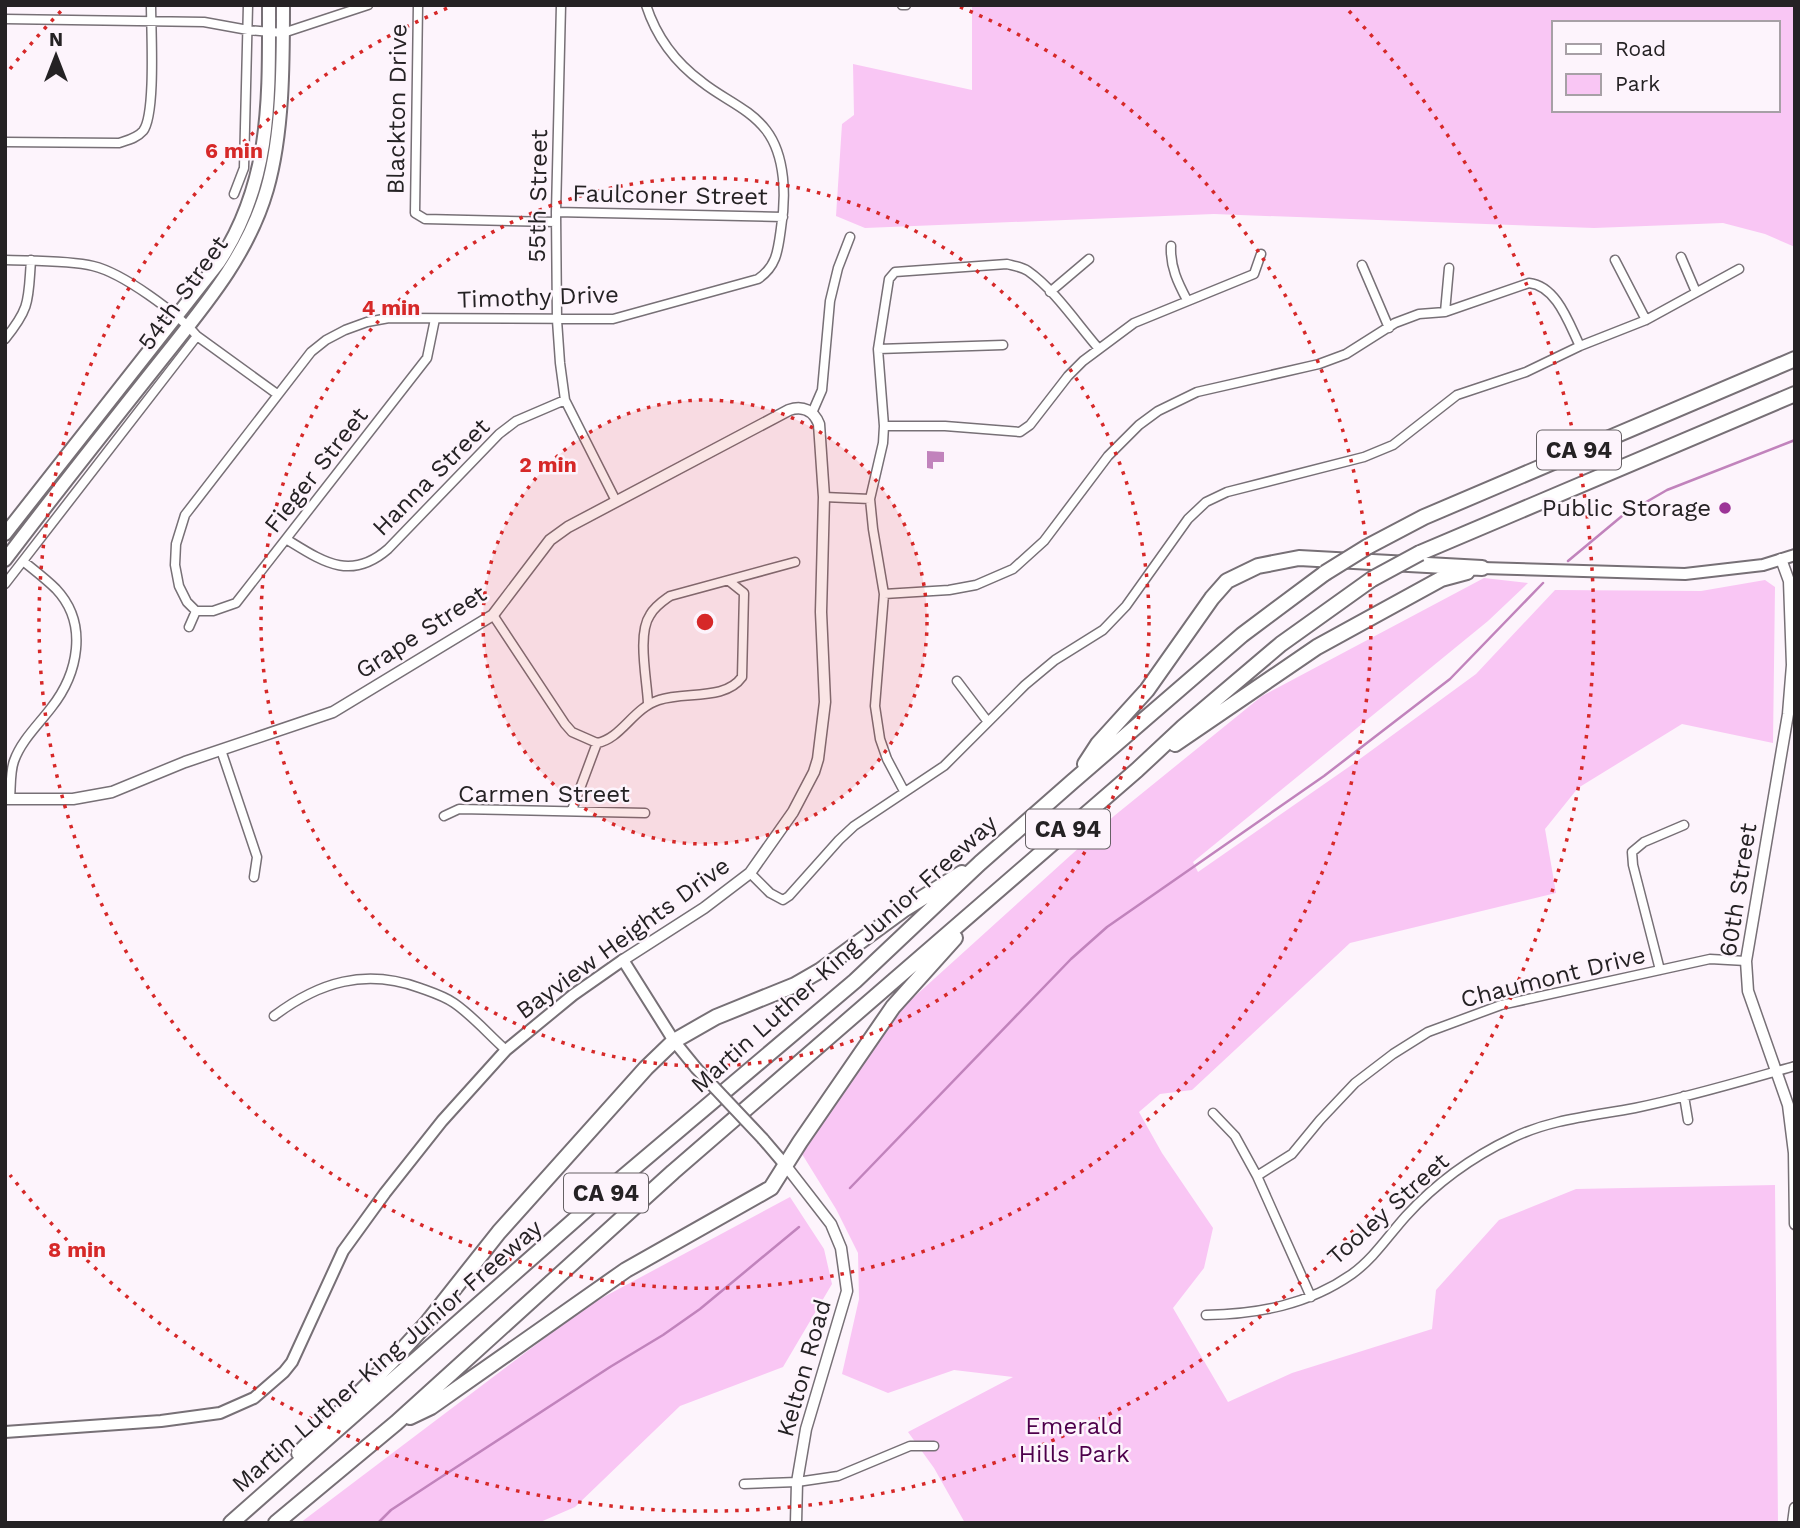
<svg xmlns="http://www.w3.org/2000/svg" width="1800" height="1528" font-family="'Work Sans',sans-serif">
<style>
.green{fill:#f9c6f4;fill-rule:evenodd}
.water{fill:#c183bc}
.lines{fill:none;stroke-linecap:round;stroke-linejoin:round}
.stream{stroke:#c183bc;stroke-width:2.5}
.minor-casing{stroke:#777076;stroke-width:11}
.tertiary-casing{stroke:#777076;stroke-width:13}
.secondary-casing{stroke:#777076;stroke-width:14}
.primary-casing{stroke:#777076;stroke-width:16}
.motorway-casing{stroke:#777076;stroke-width:18}
.minor{stroke:#fff;stroke-width:8}
.tertiary{stroke:#fff;stroke-width:10}
.secondary{stroke:#fff;stroke-width:10}
.primary{stroke:#fff;stroke-width:12}
.motorway{stroke:#fff;stroke-width:14}
.secondary-bridge-casing{stroke:#777076;stroke-width:14;stroke-linecap:butt}
.motorway-bridge-casing{stroke:#777076;stroke-width:18;stroke-linecap:butt}
.secondary-bridge{stroke:#fff;stroke-width:10}
.motorway-bridge{stroke:#fff;stroke-width:14}
.ring{fill:none;stroke:#d62828;stroke-width:3.5;stroke-dasharray:3.5 7}
.poi-dot{fill:#9c3497;stroke:#fdf4fc;stroke-width:2.5}
.labels{text-anchor:middle;stroke-width:5;stroke-linejoin:round;paint-order:stroke}
.shield{fill:#fdf4fc;stroke:#666165;stroke-width:2}
.shield-label{font-size:23px;font-weight:bold;fill:#252224}
.street-label{font-size:24px;fill:#252224;stroke:#fdf4fc}
.poi-label{font-size:24px;fill:#252224;stroke:#fdf4fc;text-anchor:end}
.park-label{font-size:24px;fill:#4e004c;stroke:#fdf4fc}
.centre{fill:#d62828;stroke:#fdf4fc;stroke-width:3.5}
.ring-label{font-size:21px;text-anchor:middle;font-weight:bold;fill:#d62828;stroke:#fdf4fc;stroke-width:5;stroke-linejoin:round;paint-order:stroke}
</style>
<rect width="100%" height="100%" fill="#fdf4fc"/>
<path class="green" d="M972,5H1795V247L1765,234L1723,223L1594,228L1214,214L865,228L836,216L842,124L854,115L853,64L972,90ZM1553,23H1777V110H1553Z
M1484,578L1528,583L1488,621L1193,862L1198,872L1353,764L1476,674L1555,590L1701,591L1765,580L1775,587L1773,743L1682,724L1578,788L1545,829L1556,893L1350,943L1192,1090L1160,1094L1139,1112L1162,1153L1213,1228L1204,1268L1173,1308L1228,1402L1292,1373L1432,1329L1436,1290L1499,1220L1576,1189L1775,1185L1778,1523H965L934,1468L908,1432L1013,1377L954,1370L888,1393L842,1374L859,1299L858,1253L836,1209L802,1154L903,1007L1114,816L1262,696Z
M790,1197L824,1249L832,1284L783,1367L680,1406L575,1507L538,1523H300L587,1306Z"/>
<path class="water" d="M927,451L944,452V462H933V469L927,468Z"/>
<g class="lines">
<path class="stream" d="M1568,561L1622,516L1667,490L1795,440
M850,1188L1071,959L1107,927L1324,776L1450,679L1543,583
M378,1523L391,1510L432,1483L610,1367L663,1335L700,1309L799,1227"/>
<g class="minor-casing">
<path id="minor" d="M418,5L415,213L425,219L556,222
M561,5L556,212L557,320L560,363L565,400L616,501
M902,5H906
M5,19L204,22L248,30L283,33L368,5
M5,142L119,143C128,140 137,138 143,131C156,115 151,29 151,5
M234,194L244,168L248,5
M556,212L783,217
M1171,246C1170,267 1178,283 1187,300
M1681,257L1696,292
M5,260C31,261 69,260 93,266C123,273 177,313 197,336L277,394
M1615,260L1646,320
M1362,265L1389,328
M1050,292L1089,259
M1445,312L1449,268
M5,339C31,307 28,300 31,260
M878,349L1003,345
M812,413L822,390L830,301L838,268L850,237
M884,426H945L1020,432L1030,425L1068,376L1083,361L1134,323L1254,274L1261,254
M824,497L870,499
M286,539C322,561 350,582 388,549L499,434L516,421L565,400
M5,584L197,336
M884,594L949,590L976,585L1013,569L1044,541L1108,456L1139,425L1158,411L1197,392L1319,364L1346,354L1395,323L1419,314L1445,312L1529,283C1557,286 1569,324 1580,346
M196,611L187,602L179,586L175,565L176,544L185,515L311,352L326,340L345,330L367,322L389,318L613,319L758,279C777,266 778,250 781,228C786,198 786,156 766,130C749,108 723,99 702,82C676,63 656,36 646,5
M196,611H213L236,603L427,358L435,319
M493,615L565,724L572,732L597,743
M189,627L196,611
M957,681L988,722
M648,703C647,680 637,634 650,615C655,606 663,601 670,596L795,562
M221,750L257,857L254,877
M904,791L887,759L880,739L875,706L884,594L873,529L870,499L883,443L884,426L878,349L889,279L895,272L1007,264C1015,266 1022,267 1028,271C1054,289 1078,325 1099,349
M10,799C11,787 10,772 14,761C21,741 38,725 51,708C78,674 89,624 56,589C46,579 34,570 23,561
M572,810L597,743C621,739 633,708 659,700C685,691 725,701 742,677L744,593L729,581
M444,816L459,809L645,813
M750,873L770,893L783,900L789,896L839,840L854,826L944,766L1025,685L1055,660L1103,630L1126,606L1188,519L1206,502L1227,492L1364,457L1393,445L1457,395L1526,372L1580,346L1646,320L1739,269
M1660,970L1633,865L1632,852L1644,842L1684,825
M274,1016C319,982 365,968 420,988C431,992 444,996 454,1003C473,1016 489,1035 506,1050
M1684,1096L1688,1120
M1213,1113L1235,1136L1257,1176L1311,1297
M1257,1176L1292,1154L1320,1120L1355,1083L1393,1054L1428,1032L1501,1005L1710,959L1746,961
M1206,1315C1258,1314 1308,1305 1352,1274C1374,1258 1388,1236 1406,1216C1436,1183 1472,1157 1512,1138C1551,1119 1593,1116 1635,1108C1689,1097 1742,1081 1795,1066
M744,1484L797,1482L838,1476L910,1446H934"/>
</g>
<g class="tertiary-casing">
<path id="tertiary" d="M1781,559L1789,581L1792,665L1788,714L1746,961L1748,991L1788,1105L1794,1153L1795,1224
M5,799H73L112,792L185,762L333,712L493,615L550,540L568,527L789,410C803,405 814,411 819,424L824,497L821,612L825,702L818,759L814,772L793,812L750,873L704,908L623,960
M786,1166L831,1224L841,1248L847,1291L806,1429L797,1482L796,1523
M1793,1523L1795,1508"/>
</g>
<g class="secondary-casing">
<path id="secondary" d="M1482,568L1685,574L1763,565L1795,555
M763,1139L786,1166
M5,1432L161,1421L220,1413L254,1398L284,1372L292,1362L343,1251L385,1193L442,1121L506,1050L573,995L623,960L674,1041L696,1068"/>
</g>
<g class="primary-casing">
<path id="primary" d="M5,534L219,262C272,181 269,98 269,5
M5,560C54,495 105,431 155,368C199,312 247,259 267,189C283,133 283,64 283,5"/>
</g>
<g class="motorway-casing">
<path id="motorway" d="M1367,547L1424,517L1795,359
M1420,553L1795,394
M1175,744L1317,647L1441,579L1467,572
M1085,764L1098,744L1147,690L1212,598L1227,581L1258,566L1299,558L1482,568
M410,1417L431,1407L626,1270L771,1188L800,1142L893,1007L955,938
M299,1453L393,1360L427,1323L499,1232L646,1068L674,1041L716,1017L795,985L821,970L903,910L962,873
M231,1523L622,1178L855,981L980,863L1072,782L1242,635L1325,573
M276,1523L396,1423L673,1172L1137,770L1183,727L1281,644L1372,579"/>
</g>
<use href="#minor" class="minor"/>
<use href="#tertiary" class="tertiary"/>
<use href="#secondary" class="secondary"/>
<use href="#primary" class="primary"/>
<use href="#motorway" class="motorway"/>
<g class="secondary-bridge-casing">
<path id="secondary-bridge" d="M696,1068L763,1139"/>
</g>
<g class="motorway-bridge-casing">
<path id="motorway-bridge" d="M1325,573L1367,547
M1372,579L1420,553"/>
</g>
<use href="#secondary-bridge" class="secondary-bridge"/>
<use href="#motorway-bridge" class="motorway-bridge"/>
</g>
<circle cx="705" cy="622" r="222" fill="#d62828" fill-opacity=".12"/>
<g class="ring">
<circle cx="705" cy="622" r="222"/>
<circle cx="705" cy="622" r="444"/>
<path d="M960 7A666 666 0 1 1 450 7"/>
<path d="M10 69A888 888 0 0 1 61 11M1349 11A888 888 0 1 1 10 1175"/>
</g>
<circle class="poi-dot" cx="1725" cy="508" r="7"/>
<g class="labels">
<g class="shield">
<rect x="1537" y="430.5" width="84" height="39" rx="5"/>
<rect x="1026" y="809.5" width="84" height="39" rx="5"/>
<rect x="564" y="1173.5" width="84" height="39" rx="5"/>
</g>
<g class="shield-label">
<text x="1579" y="458">CA 94</text>
<text x="1068" y="837">CA 94</text>
<text x="606" y="1201">CA 94</text>
</g>
<g class="street-label">
<text transform="translate(397 109) rotate(-89)" y="8">Blackton Drive</text>
<text transform="translate(670 195) rotate(1)" y="8">Faulconer Street</text>
<text transform="translate(538 196) rotate(-89)" y="8">55th Street</text>
<text transform="translate(183 293) rotate(-54)" y="8">54th Street</text>
<text transform="translate(538 297) rotate(-2)" y="8">Timothy Drive</text>
<text transform="translate(316 470) rotate(-52)" y="8">Fieger Street</text>
<text transform="translate(431 477) rotate(-45)" y="8">Hanna Street</text>
<text transform="translate(421 632) rotate(-33)" y="8">Grape Street</text>
<text x="544" y="802">Carmen Street</text>
<text transform="translate(1738 890) rotate(-81)" y="8">60th Street</text>
<text transform="translate(623 938) rotate(-36)" y="8">Bayview Heights Drive</text>
<text transform="translate(844 954) rotate(-42)" y="8">Martin Luther King Junior Freeway</text>
<text transform="translate(1553 977) rotate(-14)" y="8">Chaumont Drive</text>
<text transform="translate(1388 1209) rotate(-42)" y="8">Tooley Street</text>
<text transform="translate(387 1356) rotate(-41)" y="8">Martin Luther King Junior Freeway</text>
<text transform="translate(804 1368) rotate(-74)" y="8">Kelton Road</text>
</g>
<g class="poi-label">
<text x="1711" y="516">Public Storage</text>
</g>
<g class="park-label">
<text x="1074" y="1434">Emerald<tspan x="1074" dy="28">Hills Park</tspan></text>
</g>
</g>
<circle cx="705" cy="622" r="10" class="centre"/>
<g class="ring-label">
<text x="234" y="158">6 min</text>
<text x="391" y="315">4 min</text>
<text x="548" y="472">2 min</text>
<text x="77" y="1257">8 min</text>
</g>
<rect width="1800" height="1528" fill="none" stroke="#252224" stroke-width="14"/>
<rect x="1552" y="21" width="228" height="91" fill="#fdf4fc" stroke="#a7a0a6" stroke-width="2"/>
<rect x="1566" y="44" width="35" height="10" fill="#ffffff" stroke="#a7a0a6" stroke-width="2"/>
<text x="1615" y="56" font-size="21" fill="#252224">Road</text>
<rect x="1566" y="74" width="35" height="21" fill="#f9c6f4" stroke="#a7a0a6" stroke-width="2"/>
<text x="1615" y="91" font-size="21" fill="#252224">Park</text>
<g transform="translate(56 56)" stroke="#fdf4fc" stroke-width="5" paint-order="stroke">
<path d="M0-5L12 26L0 18L-12 26Z" fill="#252224"/>
<text y="-10" font-size="19" font-weight="bold" text-anchor="middle" fill="#252224">N</text>
</g>
</svg>
